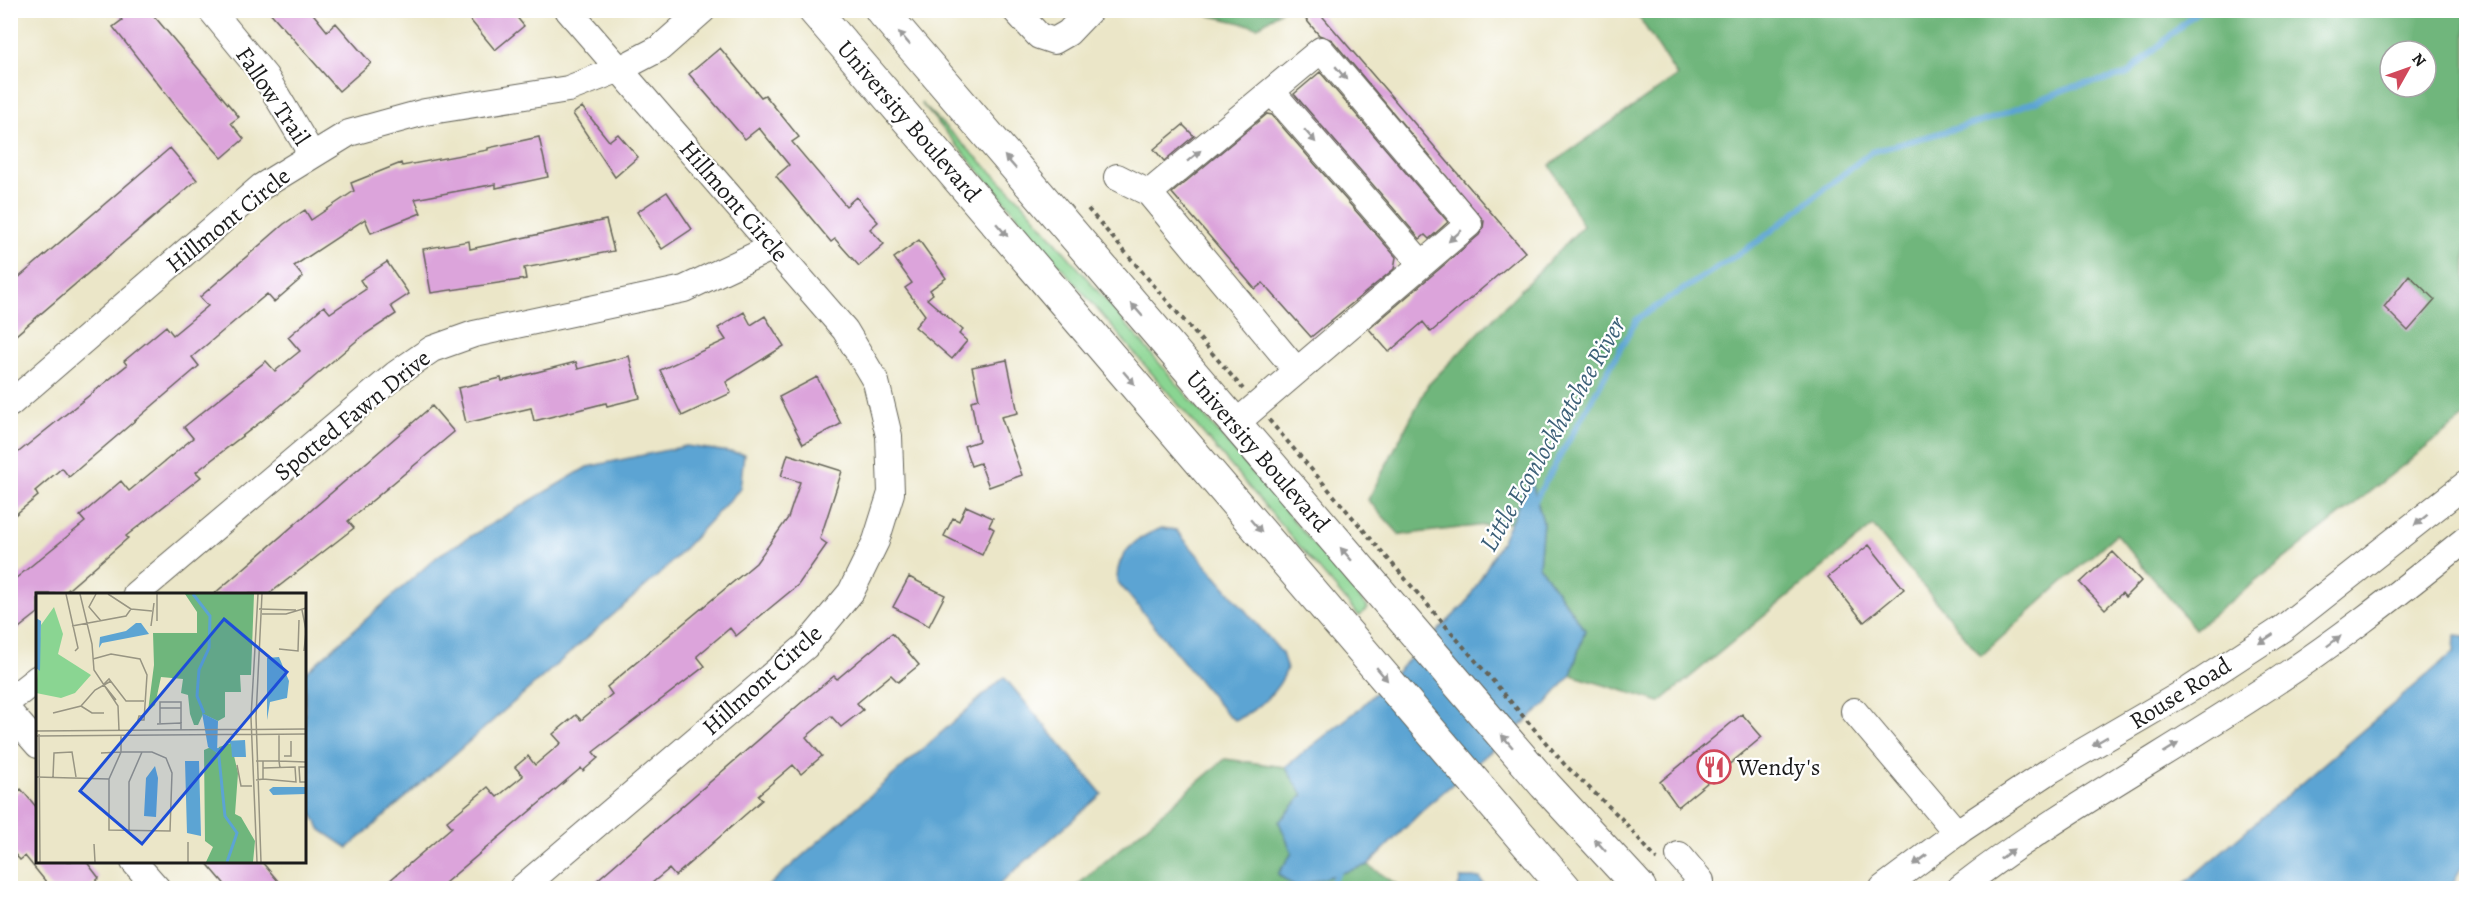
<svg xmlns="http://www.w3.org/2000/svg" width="2477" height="899" font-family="Alegreya,serif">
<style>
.green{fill:#8ad592;stroke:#537857;stroke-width:1.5}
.forest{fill:#6fb67c;stroke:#46694c;stroke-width:1.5;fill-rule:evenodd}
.water{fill:#5ca4d3;stroke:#3c6078;stroke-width:1.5}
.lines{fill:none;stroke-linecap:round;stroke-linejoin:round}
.stream{stroke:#5ca4d3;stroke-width:6}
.building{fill:#dca4db}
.minor-casing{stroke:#646358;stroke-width:28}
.major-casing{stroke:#646358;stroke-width:34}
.path{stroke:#646358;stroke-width:4;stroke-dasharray:4.5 4.5;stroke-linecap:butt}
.minor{stroke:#fff;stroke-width:26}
.major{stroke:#fff;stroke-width:32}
.oneway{fill:#999}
.labels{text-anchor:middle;stroke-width:4.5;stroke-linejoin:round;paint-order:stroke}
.street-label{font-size:24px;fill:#1c1c1c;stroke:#fff}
.poi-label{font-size:24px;fill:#1c1c1c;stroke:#fff;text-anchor:start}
.water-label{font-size:26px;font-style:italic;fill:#3c6078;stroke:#fff}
.inset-river{fill:none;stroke:#5ca4d3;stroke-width:3}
.inset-road{fill:none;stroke:#989583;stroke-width:1.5}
.view{fill:#1d4ed8;fill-opacity:0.15;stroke:#1d4ed8;stroke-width:3}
.inset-edge{fill:none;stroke:#1c1c1c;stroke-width:3}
</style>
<rect width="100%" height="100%" fill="#fff"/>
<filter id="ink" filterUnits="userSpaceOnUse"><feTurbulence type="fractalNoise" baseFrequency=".0167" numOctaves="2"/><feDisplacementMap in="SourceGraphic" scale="12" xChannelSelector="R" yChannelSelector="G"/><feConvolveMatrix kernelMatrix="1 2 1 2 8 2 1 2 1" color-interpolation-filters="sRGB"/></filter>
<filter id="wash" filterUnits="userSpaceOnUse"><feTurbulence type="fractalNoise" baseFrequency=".008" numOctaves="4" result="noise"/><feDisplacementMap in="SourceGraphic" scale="24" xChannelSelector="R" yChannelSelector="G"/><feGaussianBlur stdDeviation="1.35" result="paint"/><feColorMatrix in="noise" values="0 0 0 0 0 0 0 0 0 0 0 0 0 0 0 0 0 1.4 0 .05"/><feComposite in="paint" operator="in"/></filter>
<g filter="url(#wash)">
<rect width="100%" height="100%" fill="#ebe6c8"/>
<path class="green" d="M921,103L1022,202L1368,608L1359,616Z"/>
<path class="forest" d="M1190,11H1281L1258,27Z
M1635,11H2466V416L2195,629L2116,534L1981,656L1873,526L1660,702L1571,675L1585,630L1539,566L1543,522L1531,480L1511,522L1400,535L1368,500L1428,385L1583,226L1550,165L1677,76ZM2390,51H2426V87H2390Z
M1225,759L1285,767L1303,795L1279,822L1293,853L1278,874L1295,887L1368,865L1402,888H1074Z"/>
<path class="water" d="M686,446L744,454L740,489L663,571L348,848L321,830L305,802V673L439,555L587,467Z
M1531,479L1543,522L1539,566L1585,630L1571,675L1546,704L1428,805L1368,865L1295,887L1278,874L1292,853L1279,822L1303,795L1285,767L1359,709L1466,603L1500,544Z
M1162,528L1176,530L1282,653L1287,669C1278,692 1258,710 1235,720L1228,716L1117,581C1116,553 1137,537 1162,528Z
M2455,635L2466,636V859L2450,888H2179L2454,652Z
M1004,677L1102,794L995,888H766Z
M1461,878H1480L1486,888H1458Z"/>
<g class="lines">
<path class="stream" d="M1533,504L1637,319L1760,240L1871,152L1987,120L2072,87L2126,75L2199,10
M1328,888L1342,867"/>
</g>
<g id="blocks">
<path class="building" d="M114,10H149L239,117L231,123L244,139L222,158L178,109L113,27L122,20Z
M268,10H310L327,31L336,23L371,63L339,91Z
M462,10H511L524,26L495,50Z
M1298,10H1317L1525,252L1431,332L1423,322L1389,352L1369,329L1479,235L1483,228L1484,221L1332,40L1319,35Z
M720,48L761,97L765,95L799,137L792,142L846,206L856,197L878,222L870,229L884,244L859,266L835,239L831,242L776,176L789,165L759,128L745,139L689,74Z
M1320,72L1448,222L1429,239L1425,235L1420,239L1294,94Z
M582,107L609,141L618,134L638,157L615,177L573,114Z
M1267,114L1272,115L1396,257L1394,269L1311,337L1263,283L1255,289L1172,193Z
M1183,125L1194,136L1164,161L1154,149Z
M539,137L548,177L496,188V184L415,199L421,213L371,233L365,219L294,266L303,277L274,302L267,294L192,357L199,366L69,477L62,468L35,491L38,496L10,519V459L127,365L124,361L166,326L173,335L208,306L200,297L284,224L305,210L311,220L354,191L351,183L401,163L402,166L488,150V148Z
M170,148L197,180L10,340V285Z
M667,192L692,229L662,249L637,212Z
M606,220L614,251L524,268L526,279L431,293L423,249L469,241L470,249Z
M919,240L946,278L930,290L933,294L927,299L963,330L959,334L967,341L952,359L915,327L925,315L905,288L912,283L894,258Z
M387,262L409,294L391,306L396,314L361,337L272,413L196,472L201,477L126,536L128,538L63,594H38V613L10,635V583L85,522L80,516L121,481L129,491L193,438L184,427L266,361L275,371L300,351L288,337L324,306L330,313L366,289L360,280Z
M2409,275L2435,300L2408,331L2384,307Z
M744,312L751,325L765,316L784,346L726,382L731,393L682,416L660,370L726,340L718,328Z
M629,356L640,398L607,406L606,403L534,421L531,408L466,423L458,388L501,378L502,381L576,362L578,369Z
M1007,360L1018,413L1001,417L1022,475L989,487L980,463L971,466L964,446L979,441L971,401L979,399L972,367Z
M817,377L841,424L803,444L779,397Z
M432,406L454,432L348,521L354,528L269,594H214Z
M788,454L842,471L820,539L827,544L798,585L736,636L730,628L697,656L705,666L593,752L598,758L583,771L581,768L439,888H381L452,827L447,821L488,787L497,797L523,776L515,767L528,756L535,765L561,743L553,734L576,715L581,720L612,694L607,687L756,563L788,518L800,482L781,476Z
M966,506L993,518L989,526L994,529L982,555L944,536L953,518L959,521Z
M1869,545L1904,589L1864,622L1828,577Z
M2113,552L2141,581L2125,597L2122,593L2105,609L2080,583Z
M909,577L945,595L929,626L893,607Z
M892,633L919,665L898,682L891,675L857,703L863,710L841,727L831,716L806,737L822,756L801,774L793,765L758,795L762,800L675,876L669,869L646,888H588L802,702L834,676L837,679Z
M1742,714L1762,737L1678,807L1660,782Z
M21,789L38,809V861H86L99,878L88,888H51L25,856L20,860L10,849V798Z
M205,861H261L284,888H228Z"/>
</g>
</g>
<g filter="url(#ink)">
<use href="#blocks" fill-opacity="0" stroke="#646358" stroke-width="1.5"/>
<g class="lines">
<g class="minor-casing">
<path id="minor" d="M211,10L265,76L312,155
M1015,10L1039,36L1054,41L1068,33L1090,10
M1272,92L1422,264
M1117,177L1149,193L1297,371L1235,424
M1149,193L1321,50L1469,224L1297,371
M10,404L261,187L349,133L425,112L568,89L620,69L660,48L703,10
M136,594L396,374L432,349L474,334L684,289L773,247
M10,700L38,678
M1854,711L1957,833
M10,713L38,745
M1679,855L1701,881L1694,888
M134,862L157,888
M522,888L806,646L851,592L876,541L891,493L889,436L876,382L845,330L568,10
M1883,888L1962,829L2051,770L2190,689L2282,629L2466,484
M1960,888C2053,816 2156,760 2254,696C2328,649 2398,594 2466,539"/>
</g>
<g class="major-casing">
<path id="major" d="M814,10L1565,888
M881,10L1545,785L1640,888"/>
</g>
<path class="path" d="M1088,209L1243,389
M1269,420L1565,765L1621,818L1657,860"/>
<use href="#minor" class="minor"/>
<use href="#major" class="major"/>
</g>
<defs><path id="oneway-solid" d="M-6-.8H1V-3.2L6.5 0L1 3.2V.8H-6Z" transform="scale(1.5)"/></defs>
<g class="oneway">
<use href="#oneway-solid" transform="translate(904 38) rotate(-131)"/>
<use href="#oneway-solid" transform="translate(1341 73) rotate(50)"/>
<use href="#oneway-solid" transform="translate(1310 136) rotate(49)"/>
<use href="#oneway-solid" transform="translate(1194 156) rotate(-39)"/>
<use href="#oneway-solid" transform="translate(1010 162) rotate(-131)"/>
<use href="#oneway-solid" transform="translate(1002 230) rotate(49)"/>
<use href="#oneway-solid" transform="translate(1455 236) rotate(139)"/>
<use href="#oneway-solid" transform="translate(1137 310) rotate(-131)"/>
<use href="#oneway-solid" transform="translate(1129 378) rotate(49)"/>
<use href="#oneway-solid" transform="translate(2421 520) rotate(141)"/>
<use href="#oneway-solid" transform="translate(1256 526) rotate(49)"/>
<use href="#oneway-solid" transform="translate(1346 554) rotate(-131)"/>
<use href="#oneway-solid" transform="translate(2266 639) rotate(147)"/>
<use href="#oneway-solid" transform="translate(2334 641) rotate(-37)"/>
<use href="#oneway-solid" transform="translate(1382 674) rotate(50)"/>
<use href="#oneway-solid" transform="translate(1507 741) rotate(-131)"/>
<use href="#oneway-solid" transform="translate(2100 741) rotate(150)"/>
<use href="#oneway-solid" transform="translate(2171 748) rotate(-32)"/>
<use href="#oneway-solid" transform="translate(1600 845) rotate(-132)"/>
<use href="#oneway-solid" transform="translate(2007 854) rotate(-36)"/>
<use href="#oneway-solid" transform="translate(1920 860) rotate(143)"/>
</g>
</g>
<defs>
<g id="restaurant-ring" transform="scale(1.725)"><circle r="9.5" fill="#fff" stroke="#d1495b" stroke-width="1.5"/><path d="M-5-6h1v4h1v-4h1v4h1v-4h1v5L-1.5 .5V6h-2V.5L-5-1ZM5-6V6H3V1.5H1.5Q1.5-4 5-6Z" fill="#d1495b"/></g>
</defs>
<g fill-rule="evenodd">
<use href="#restaurant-ring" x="1714" y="767"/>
</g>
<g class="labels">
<g class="street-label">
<text transform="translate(273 96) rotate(56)" y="8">Fallow Trail</text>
<text transform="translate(909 121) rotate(49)" y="8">University Boulevard</text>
<text transform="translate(734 201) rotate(49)" y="8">Hillmont Circle</text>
<text transform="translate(228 220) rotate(-39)" y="8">Hillmont Circle</text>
<text transform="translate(352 415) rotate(-39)" y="8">Spotted Fawn Drive</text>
<text transform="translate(1258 451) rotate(49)" y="8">University Boulevard</text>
<text transform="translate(762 680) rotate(-42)" y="8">Hillmont Circle</text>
<text transform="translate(2180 693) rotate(-32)" y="8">Rouse Road</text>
</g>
<g class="poi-label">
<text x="1737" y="775">Wendy's</text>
</g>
<g class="water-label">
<text transform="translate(1552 434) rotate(-60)" y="9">Little Econlockhatchee River</text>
</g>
</g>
<g transform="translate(36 593)">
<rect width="270" height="270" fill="#ebe6c8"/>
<path d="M18,14L27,41L22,61L55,82L39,100L25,105L0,100L5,32Z" fill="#8ad592"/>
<path d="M149,1H218L215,82H204L205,99H189V124L182,128L167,121L162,132H158L154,121L152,102L145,100L147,86L125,84L119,112L112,118L118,72L117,40H161V19ZM195,150L202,180L199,221L205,224L219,248L217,269H170L177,254L169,248L168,157L175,154L181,160L183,154Z" fill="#6fb67c"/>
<path d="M0,25L5,28L4,78L0,75ZM100,30H105L113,41L66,50L63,55L64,44L90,38ZM243,64L253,88L251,105L234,109L231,127V65ZM166,120L182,128L181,160L172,154ZM209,147L210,164H196L195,151L190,148ZM149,168H163L165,243L151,240ZM119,173L122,185L120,224L108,223L110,185ZM237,194H270V201L237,202L233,197Z" fill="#5ca4d3"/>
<path class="inset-river" d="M157,1L174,23L173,55L163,77L161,103L168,120M182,155L189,223L201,240L191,269"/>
<path class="inset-road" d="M30,1L42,55L39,58M44,1L56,51L58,77L82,113L83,137M60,1L53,14L65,28M95,16L116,18M223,16L260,17M266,17L270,37M226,21H250L270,15M121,28V1M36,33L90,23L95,16L72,1M115,33L118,10M243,56L262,58L263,27M268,58L270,39M57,66L75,61L104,66L111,82L108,127H102L103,123H108M68,91L73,86L90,108H108M68,92L80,107M45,113L56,120H68M124,115H145M17,120L45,113L59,97L75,88M124,130V109H145V130M121,131L145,130V137M0,138L270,136M3,141L4,269M0,143L270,141M65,160L85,159H116L130,165L136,180L134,238L73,237V186L85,159V142M248,163H255V148M220,168H243V141M201,172L205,193H216M270,174H263L264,189H270M227,175L259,174L260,189L227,186M244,175L243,168L270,169M0,184L73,186M17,184L18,160L36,159L40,184M220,187L227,186V168M93,239V189L106,159M152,249V269M58,251L59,269M221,269L215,125L222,1M225,269L220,124L226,1"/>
<path class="view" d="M188,26L251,79L106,251L44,198Z"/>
<rect width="270" height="270" class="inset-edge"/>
</g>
<rect width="2477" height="899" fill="none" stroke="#fff" stroke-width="36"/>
<g transform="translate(2408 69) rotate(50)"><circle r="28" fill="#ffffff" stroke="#a4a4a4" stroke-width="1.5"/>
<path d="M0-4.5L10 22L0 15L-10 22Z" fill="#d1495b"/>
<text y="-9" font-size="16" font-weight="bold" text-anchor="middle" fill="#1c1c1c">N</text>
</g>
</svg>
